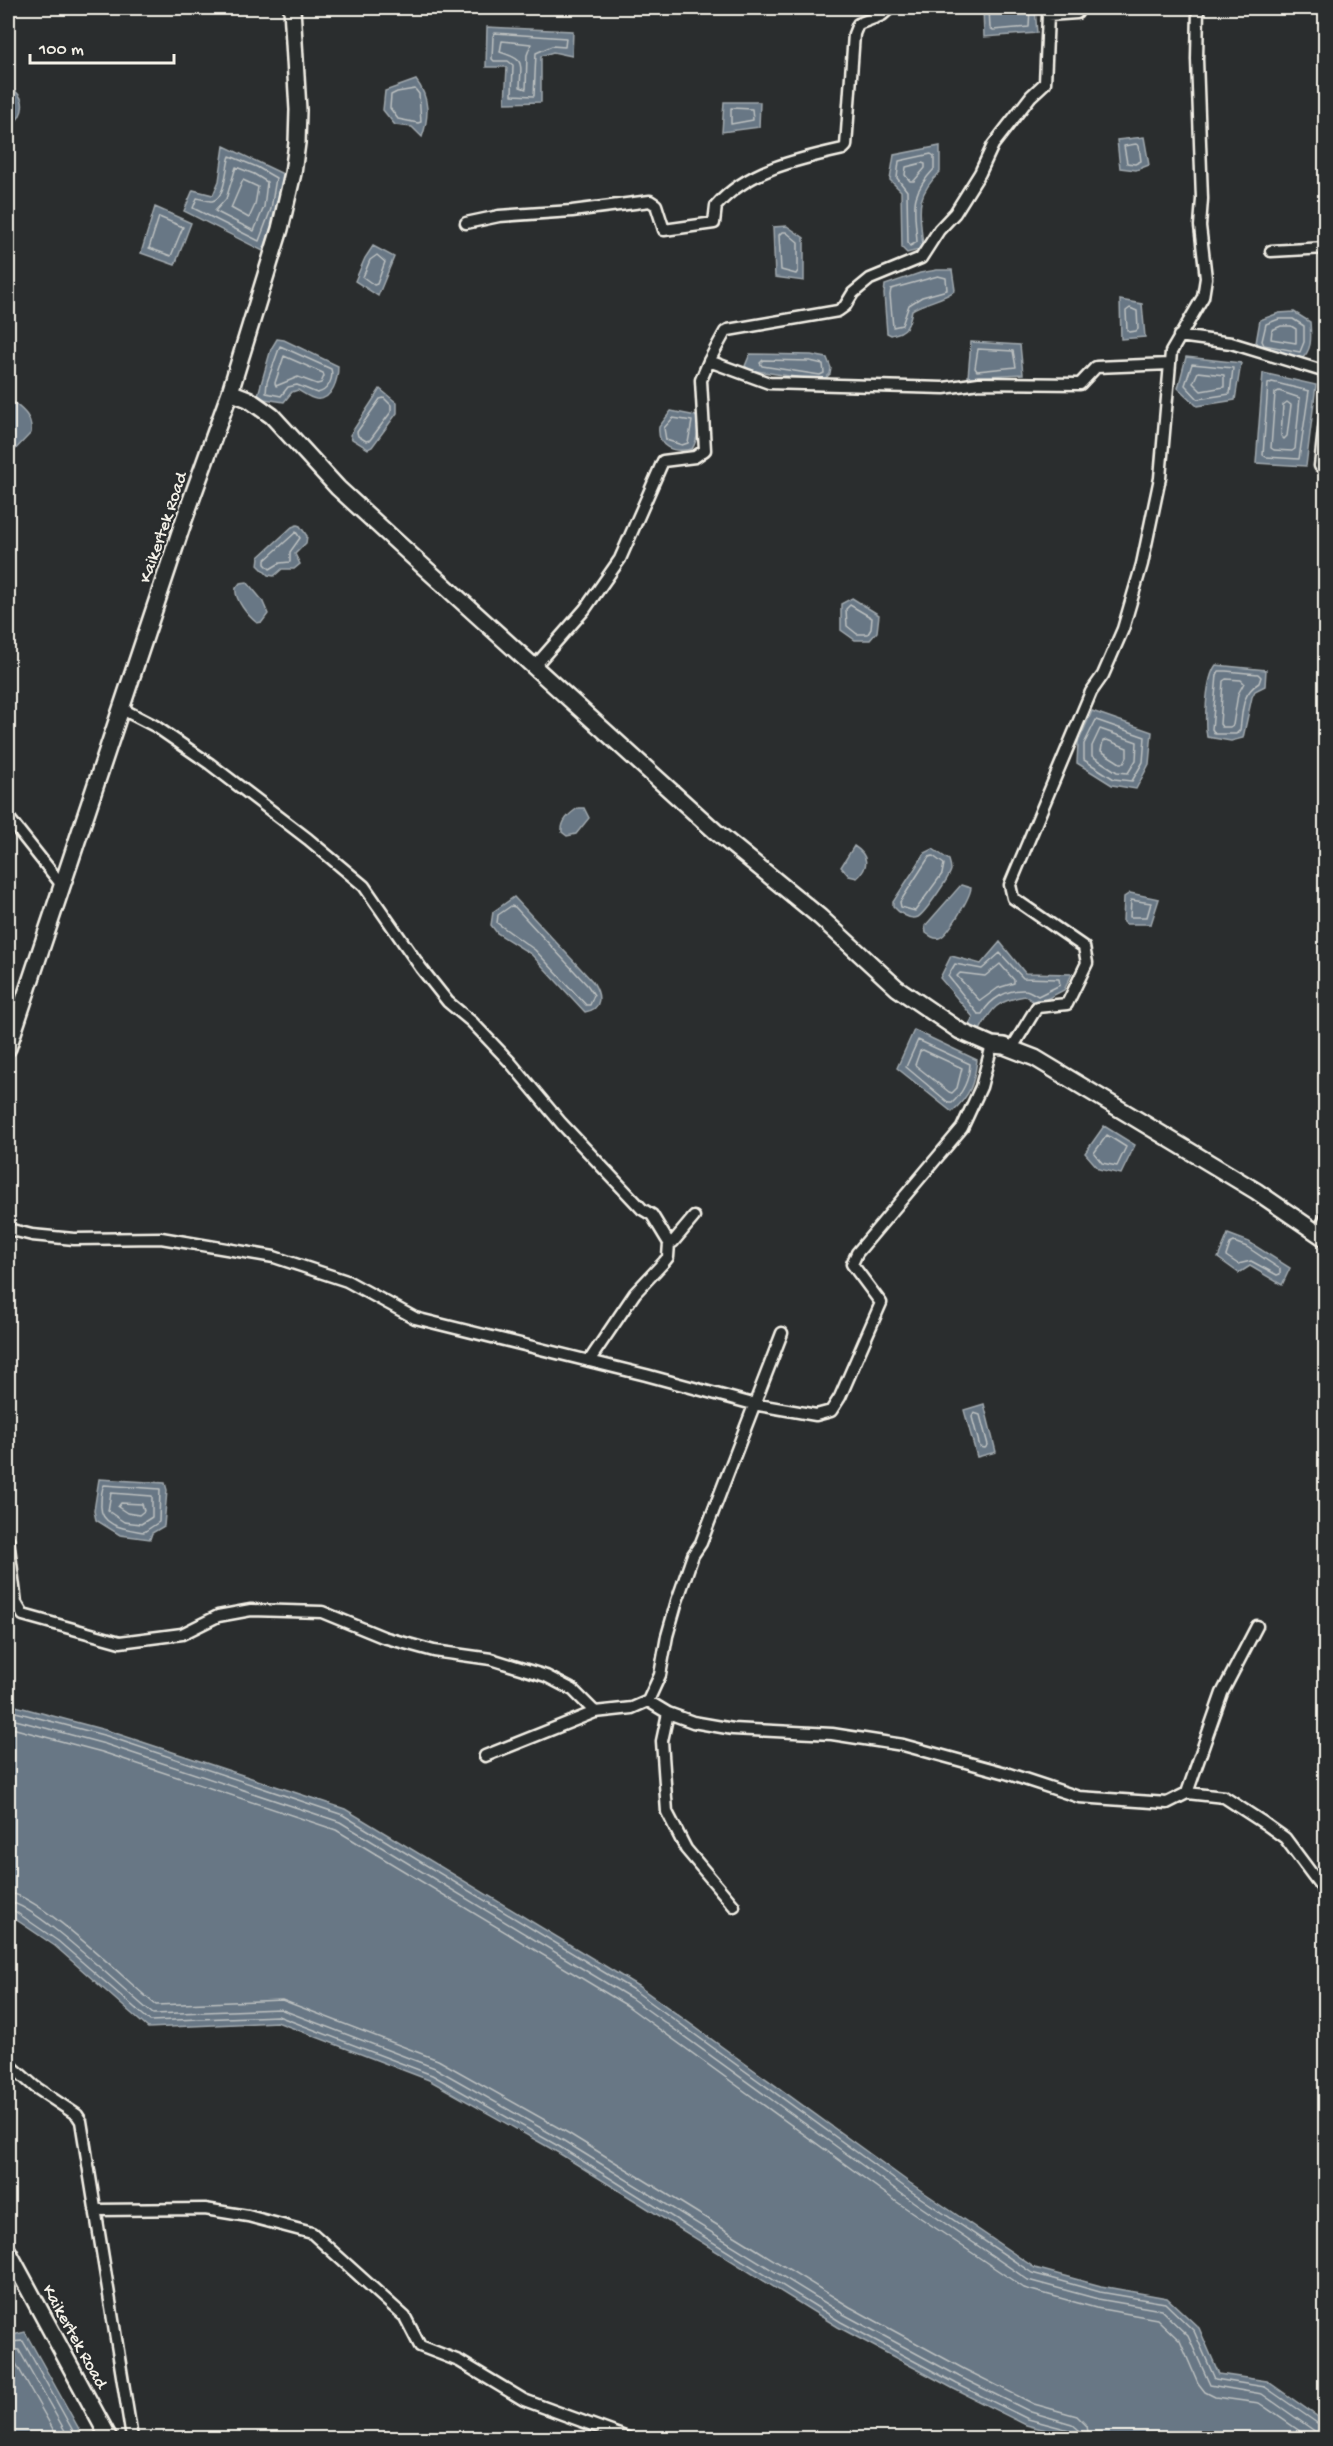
<svg xmlns="http://www.w3.org/2000/svg" width="1333" height="2446" font-family="'Gochi Hand',sans-serif">
<style>
.water{fill:#687785;stroke:#a0a8ad;stroke-width:1.5}
.lines{fill:none;stroke-linecap:round;stroke-linejoin:round}
.shore{stroke:#bcc0c0;stroke-width:1.5}
.minor-casing{stroke:#f4f1e8;stroke-width:15}
.secondary-casing{stroke:#f4f1e8;stroke-width:20}
.minor{stroke:#2a2d2e;stroke-width:10}
.secondary{stroke:#2a2d2e;stroke-width:15}
.labels{text-anchor:middle;stroke-width:4.5;stroke-linejoin:round;paint-order:stroke}
.street-label{font-size:18px;fill:#f4f1e8;stroke:#2a2d2e}
</style>
<rect width="100%" height="100%" fill="#2a2d2e"/>
<filter id="ink" filterUnits="userSpaceOnUse"><feTurbulence type="fractalNoise" baseFrequency=".0167" numOctaves="2"/><feDisplacementMap in="SourceGraphic" scale="12" xChannelSelector="R" yChannelSelector="G"/><feConvolveMatrix kernelMatrix="1 2 1 2 8 2 1 2 1" color-interpolation-filters="sRGB"/></filter>
<g filter="url(#ink)">
<path class="water" d="M983,8H1035L1037,33L984,37Z
M487,27L573,31L572,56L553,52L541,56V102L505,103L507,67H486Z
M416,80C430,98 429,117 422,137L412,127L395,125L383,110L385,91Z
M8,87C28,96 26,114 10,127L8,126Z
M724,102H760L759,127L722,132Z
M1144,137L1149,165L1136,170L1120,168L1117,140Z
M224,146L283,174L277,210L263,251L184,211L193,190L213,195L219,181Z
M940,146V172C912,199 921,213 923,249L907,253L902,248L901,191L890,180L894,155Z
M155,207L191,223L175,265L141,253Z
M787,226L804,238V281L775,277L773,227Z
M373,246L394,257L378,296L355,281L365,258Z
M937,270H952L955,290C948,298 925,302 912,310C909,326 907,332 891,335L887,333L884,294L885,285L920,273Z
M1120,300L1142,304L1145,337L1121,339Z
M1294,312L1310,322C1311,336 1313,351 1300,360L1260,351L1256,343L1260,320L1279,313Z
M277,339L284,340L338,366C338,378 333,401 316,399C310,398 303,393 298,390L292,392L284,402L264,399L258,395L271,349Z
M971,342L1020,345L1023,374L968,377Z
M750,354L811,355L827,358L831,368L830,374L822,381L750,370L745,366Z
M1186,357L1241,363L1235,400L1197,406L1178,388Z
M1263,373L1316,385L1306,466L1256,463Z
M380,389L397,403V413L372,447L368,449L352,439L350,435Z
M8,398C20,408 33,415 31,433L8,457Z
M671,411L696,416C701,425 697,441 692,449C673,453 657,448 659,427Z
M297,525L300,526L307,536L306,543L295,554L300,564L294,569H282L274,576L268,575L258,565L259,557L292,527Z
M247,582L262,600L268,614L262,622L257,623C248,616 234,599 236,588L240,583Z
M852,598L879,615L877,632L870,640H855L841,630V604Z
M1216,665L1266,670L1265,686L1255,691L1252,697L1243,738L1231,741L1207,737C1204,720 1206,678 1216,665Z
M1092,711L1152,732L1149,764L1136,789L1112,785L1077,763L1078,743Z
M578,808H584L589,818L576,834L567,836L562,832C561,821 569,814 578,808Z
M854,846C868,855 870,866 857,878L849,876L841,867Z
M933,849L949,860C950,863 951,867 951,870C949,878 925,913 918,917C910,921 898,912 893,906V902L925,853Z
M961,885L971,888C970,897 948,936 939,938C934,939 930,936 926,933L925,926Z
M1130,893L1159,899L1151,924H1126L1123,921L1124,897Z
M514,897L593,982C601,995 603,1009 585,1012L531,954L497,933L491,925L493,912Z
M1000,942L1025,973L1072,974L1064,990L1037,1004L1025,996C997,1001 992,1007 979,1032L967,1028L973,1017L940,978L951,956L981,964Z
M914,1030L977,1060C974,1085 970,1095 952,1112L897,1068Z
M1104,1126L1135,1145L1121,1174L1099,1169L1085,1153Z
M1228,1234L1249,1242L1290,1268L1282,1285L1250,1266L1239,1273L1218,1258Z
M984,1404L996,1452L977,1457L964,1410Z
M99,1479L165,1483L167,1490L164,1526L152,1533L150,1539L120,1535L96,1520L94,1511Z
M8,1704L109,1731L345,1809L638,1986L910,2183L1035,2268L1101,2286L1167,2298L1199,2328L1219,2374L1267,2381L1325,2422V2438H1077L1026,2425L954,2389L838,2327L557,2152L429,2080L277,2022L148,2028L55,1946L8,1914Z
M25,2332L84,2438H8V2336Z"/>
<g class="lines">
<path class="shore" d="M989,8L990,28L993,30L1029,27L1030,8
M495,33L566,38L565,47L552,46L536,53L534,96L512,95L513,65L508,61H494L492,59L493,36Z
M502,41L531,44L527,55L526,89L520,87C521,61 525,60 500,52Z
M415,89L419,94L421,122L418,123L398,119L390,108L391,95L397,92Z
M731,108L752,109L753,120L731,124Z
M1136,144L1139,146L1141,161L1135,164L1127,163L1124,146Z
M931,154L934,156V169C908,197 915,207 917,242L910,246L908,243L907,191L897,178L899,161Z
M230,156L257,167L276,178L271,209L259,241L193,208L197,198C202,199 208,201 212,201C226,199 226,165 230,156Z
M922,163L925,164V168L914,181H910L905,175L906,167Z
M236,167L254,174L267,182L264,207L254,231L215,211L226,199Z
M243,180L258,187L255,205L249,218L231,208Z
M159,217L183,227L171,256L149,248Z
M782,232H786L798,242V271L796,274L781,270L779,235Z
M377,255L385,262L377,284L374,285L363,277L370,260Z
M938,276L946,278L947,290L922,297L909,305L902,325L893,327L890,295L891,289Z
M1130,308L1137,311L1138,329L1136,331L1129,332L1127,330L1126,311Z
M1293,319L1304,326V342L1300,352L1264,345L1262,341L1266,324L1279,319Z
M1281,326H1291L1296,329V343L1271,339L1272,330Z
M280,346L331,369C334,379 328,391 317,393L297,385L288,387L281,396L266,393L267,382Z
M978,349L1013,351L1016,367L977,371L975,368Z
M284,356L323,373L324,376L321,383L317,384L298,377L276,386L275,383Z
M763,360L810,361L823,364L824,373L820,375L762,366L760,363Z
M1192,364L1233,368L1230,394L1198,399L1185,385Z
M1198,372L1224,375V387L1201,391L1193,383Z
M1272,382L1309,391L1299,459L1266,457L1263,455L1268,384Z
M1279,391L1300,398L1295,449L1292,451L1274,450L1271,448L1275,393Z
M384,398L391,405V412L370,440L366,441L358,436L357,432L380,399Z
M1287,402L1291,405L1287,436L1284,439L1281,436L1283,405Z
M673,418L692,421L688,443L682,445L666,440L664,428Z
M296,532L300,538L290,552V562L280,563L270,569L265,564V560Z
M850,605L872,618L871,629L868,634H857L847,626L846,609Z
M1226,671L1258,674L1261,677L1259,683C1241,694 1243,710 1240,730L1236,734H1215L1212,729L1217,675L1219,671Z
M1226,679L1241,680L1244,683L1238,694L1233,725L1230,727H1222L1220,724L1223,681Z
M1096,720L1145,737L1143,762L1132,781L1114,779L1084,760V744Z
M1100,729L1137,742L1136,760L1128,773L1117,772L1092,756V746Z
M1107,740L1127,748V757L1124,763H1120L1101,751L1103,741Z
M933,856L944,864L942,874L915,911L901,907L900,902L929,857Z
M1131,900L1151,903L1147,917H1130Z
M511,906L515,907L588,986L594,995L590,1005H586L535,950L497,923L498,915Z
M1000,953L1023,978L1059,979L1060,985L1038,996C1034,994 1029,990 1025,990C1007,989 990,999 982,1014H978L948,976L955,964L982,969Z
M1000,964L1014,980V983L998,988L980,1001L957,976L960,973L985,976Z
M918,1040L970,1064C969,1080 964,1092 952,1103H949L906,1067Z
M923,1050L962,1068L957,1088L952,1093L949,1092L915,1065L920,1051Z
M1107,1135L1126,1147L1117,1166L1102,1163L1094,1153Z
M1234,1242L1247,1247L1280,1269V1274L1277,1275L1251,1261L1238,1264L1226,1256L1230,1244Z
M974,1413L980,1415L988,1445L985,1448L980,1447L972,1417Z
M104,1485L160,1489L159,1522L144,1532C127,1529 99,1527 101,1504C101,1497 101,1491 104,1485Z
M111,1493L152,1496V1517L141,1524L124,1522L108,1511Z
M121,1503L142,1504L144,1511L139,1515L127,1513L118,1507Z
M8,1710L107,1736L343,1815L635,1991L906,2188L1032,2273L1100,2292L1165,2303L1194,2331L1215,2379L1265,2387L1320,2425L1326,2426
M8,1718L105,1744L340,1822L631,1998L902,2194L1028,2280L1098,2299L1161,2310L1188,2336L1210,2385L1262,2394L1316,2432L1326,2434
M8,1727L102,1752L336,1830L626,2005L897,2202L1024,2288L1096,2308L1157,2319L1180,2341L1198,2383L1205,2392L1215,2397L1259,2403L1310,2438
M8,1893C39,1894 127,1982 156,2005L282,2000L438,2060L568,2133L850,2307L964,2369L1034,2404L1077,2416L1087,2426L1089,2438
M8,1902C35,1903 126,1993 153,2014L280,2009L435,2068L564,2141L845,2315L960,2377L1031,2412L1072,2424L1079,2430L1080,2438
M8,1909L13,1910L58,1941L150,2021L278,2016L432,2075L560,2147L841,2322L957,2384L1028,2419L1069,2430L1072,2438
M8,2342L23,2341L77,2438
M8,2349L19,2350L69,2438
M8,2358L14,2360L58,2438"/>
<g class="minor-casing">
<path id="minor" d="M466,223L499,216L572,211L650,201L656,205L664,230L714,223L716,206C747,170 798,159 843,149L846,146L854,34L858,24L882,15L890,8
M1271,251L1326,248
M1179,336L1231,343L1326,372
M709,361L725,332L728,330L838,311L845,306L853,293L870,279L921,258L939,230L955,213L980,173L993,145L1031,96L1045,83L1048,15L1077,13L1079,8
M1326,411L1320,466H1326
M535,666L585,609L620,559L663,461L695,457L705,450L701,380L709,361L769,383L944,388L979,383L1080,384L1096,367L1170,364
M122,709L155,726L210,764L308,839L364,886L421,968L448,1002L472,1022L510,1062L561,1123L642,1209L652,1215L669,1243L673,1242L694,1217
M8,817L61,884
M1012,1048L1037,1007L1067,1004L1087,963L1084,947L1013,898L1010,885L1091,692L1103,675L1123,629L1142,564L1160,478L1171,352L1203,297L1206,278L1200,226L1202,199L1197,59L1198,8
M8,1229L32,1235L74,1239L161,1238L274,1257L347,1281L415,1318L646,1375L753,1404L816,1415L831,1411L840,1397L881,1303L852,1264L857,1253L962,1128L981,1087L992,1045
M1317,1233L1326,1217
M782,1333L701,1543L693,1555L677,1601L667,1636L660,1675L648,1701L668,1713L693,1722L733,1729L832,1734L903,1745L1006,1773L1079,1797L1167,1803L1187,1793L1222,1693L1257,1626
M589,1361L635,1293L664,1262L668,1257L669,1243
M8,1539L16,1603L23,1615L120,1642L182,1634L218,1616L251,1610L322,1612L383,1637L434,1651L491,1659L546,1676L573,1690L595,1712L632,1708L648,1701
M668,1713L662,1741L667,1812L686,1849L734,1906
M485,1756L595,1712
M1187,1793L1224,1797L1264,1823L1285,1838L1326,1893
M8,2063L35,2087L77,2115L81,2121L132,2438
M95,2210L205,2209L248,2216L312,2233L405,2317L420,2346L459,2361L524,2400L628,2438"/>
</g>
<g class="secondary-casing">
<path id="secondary" d="M230,392L248,399L272,416L338,488L424,567L715,831L820,917L897,988L960,1031L992,1045L1004,1046L1035,1058L1256,1191L1326,1239
M8,1048L184,520L230,392L280,229L293,173L297,143L298,110L292,8
M8,2251L109,2438"/>
</g>
<use href="#minor" class="minor"/>
<use href="#secondary" class="secondary"/>
</g>
</g>
<g class="labels">
<g class="street-label">
<text transform="translate(162 527) rotate(-71)" y="6">Kaikertek Road</text>
<text transform="translate(76 2336) rotate(61)" y="6">Kaikertek Road</text>
</g>
</g>
<rect width="1333" height="2446" fill="none" stroke="#2a2d2e" stroke-width="30"/>
<rect x="15" y="15" width="1303" height="2416" fill="none" stroke="#f4f1e8" stroke-width="2" filter="url(#ink)"/>
<path d="M30 54v9h144v-9" fill="none" stroke="#f4f1e8" stroke-width="3"/>
<text x="39" y="54" font-size="18" fill="#f4f1e8" stroke="#2a2d2e" stroke-width="4.5" paint-order="stroke">100 m</text>
</svg>
